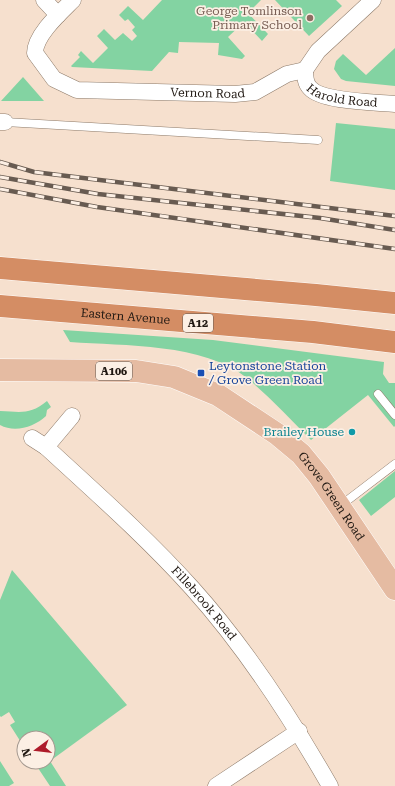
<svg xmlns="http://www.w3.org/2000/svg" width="395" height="786" font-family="'Roboto Serif',serif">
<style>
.green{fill:#83d3a2}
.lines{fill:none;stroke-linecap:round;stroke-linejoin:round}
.lane-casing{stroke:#8d7a69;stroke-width:9}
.street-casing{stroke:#8d7a69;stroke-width:17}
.primary-casing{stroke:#fff;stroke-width:23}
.highway-casing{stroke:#fff;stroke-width:23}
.lane{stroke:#fff;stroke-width:8}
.street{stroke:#fff;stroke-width:16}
.primary{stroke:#e5bba2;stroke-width:22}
.highway{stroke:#d48d64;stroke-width:22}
.rail-casing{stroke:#685b51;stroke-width:4.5}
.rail{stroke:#fcefe4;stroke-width:3;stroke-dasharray:9;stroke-linecap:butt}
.education-dot{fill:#8d6e63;stroke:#fcefe4;stroke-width:1.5}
.transit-dot{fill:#1a4fb4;stroke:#fcefe4;stroke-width:1.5}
.culture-dot{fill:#0f9aa8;stroke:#fcefe4;stroke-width:1.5}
.labels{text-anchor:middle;stroke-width:3.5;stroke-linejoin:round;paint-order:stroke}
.shield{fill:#fcefe4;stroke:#625851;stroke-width:1}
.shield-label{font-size:11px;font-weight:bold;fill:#201812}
.education-label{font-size:12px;fill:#785e54;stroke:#fcefe4;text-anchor:end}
.street-label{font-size:12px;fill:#201812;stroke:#fcefe4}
.transit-label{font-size:12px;fill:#164399;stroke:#fcefe4;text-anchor:start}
.culture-label{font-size:12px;fill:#0d838f;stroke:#fcefe4;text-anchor:end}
</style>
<rect width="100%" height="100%" fill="#f6e0ce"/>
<path class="green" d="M162,0H261L248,13L268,34L262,41L244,22L228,37L245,56L242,59L218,55L219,43L179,42L178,53L169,52L152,71L72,67L71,66L80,57L78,55L81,51L93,63L108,48L97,36L104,29L115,40L123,33L132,41L137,36L132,30L135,27L128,19L125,21L119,15L128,6L143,20Z
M275,0H336L342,6L309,36Z
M395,48V86L346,81L341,79L334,69L336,61L343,54L366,75Z
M23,77L44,101H1Z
M336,123L395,129V190L330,181Z
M63,330L213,340L384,362L383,374L389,383H395V426L394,427L368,395L311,440C290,419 270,397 247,378C203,343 125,346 70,342Z
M47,401L51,407L47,410L46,416C34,427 15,433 0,425V411C21,412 30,415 47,401Z
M395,471V497L371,516L359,500Z
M12,570L127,705L50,761L66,786H50L34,762H48V738H24V747L10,725L15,722L9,712L1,717L0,716V600Z
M0,761L14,783L9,786H0Z"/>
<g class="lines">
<g class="lane-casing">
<path id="lane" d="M5,122L318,140
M378,394L395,415
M340,506L395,464"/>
</g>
<g class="street-casing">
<g id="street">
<path d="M44,0L58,15"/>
<path id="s1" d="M73,0C61,12 35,35 35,53L54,79L77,90L235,94L255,92L287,74L305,70"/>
<path id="s2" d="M305,70C305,76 305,83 310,88C322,102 376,102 395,104"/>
<path d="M305,70L318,51L373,0"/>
<path d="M0,122H5"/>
<path id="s3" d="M32,438L46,447C96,493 147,538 192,588C246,648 290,716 330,786"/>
<path d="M46,447L72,416"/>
<path d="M216,786L299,731"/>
</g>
</g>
<g class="primary-casing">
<g id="primary">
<path id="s4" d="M0,370L136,371L174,377L218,395L277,434L301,454L319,476L395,589"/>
</g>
</g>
<g class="highway-casing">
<g id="highway">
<path d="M0,268L316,295L395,303"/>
<path id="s5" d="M0,306L313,332L395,342"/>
</g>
</g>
<use href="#lane" class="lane"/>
<use href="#street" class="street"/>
<use href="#primary" class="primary"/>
<use href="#highway" class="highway"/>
<g class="rail-casing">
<path id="rail" d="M0,162L34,172L395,216
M0,177L98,194L320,218L395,230
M0,189L97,207L395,249"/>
</g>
<use href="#rail" class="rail"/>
</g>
<circle class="education-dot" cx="310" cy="18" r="4"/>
<rect class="transit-dot" x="197" y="369" width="8" height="8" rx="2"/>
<circle class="culture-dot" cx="352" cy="432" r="4"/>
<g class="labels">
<g class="shield">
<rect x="183" y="314" width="30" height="18" rx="3"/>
<rect x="96" y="362" width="36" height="18" rx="3"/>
</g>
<g class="shield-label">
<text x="198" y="327">A12</text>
<text x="114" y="375">A106</text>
</g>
<g class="education-label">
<text x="302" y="15">George Tomlinson<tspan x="302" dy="14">Primary School</tspan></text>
</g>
<g class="street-label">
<text dy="4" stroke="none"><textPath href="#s1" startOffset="255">Vernon Road</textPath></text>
<text dy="4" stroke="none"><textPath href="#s2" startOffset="53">Harold Road</textPath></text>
<text dy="4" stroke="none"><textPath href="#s5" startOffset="126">Eastern Avenue</textPath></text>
<text dy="4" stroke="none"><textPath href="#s4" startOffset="376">Grove Green Road</textPath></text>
<text dy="4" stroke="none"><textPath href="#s3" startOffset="239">Fillebrook Road</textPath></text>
</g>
<g class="transit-label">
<text x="209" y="370">Leytonstone Station<tspan x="209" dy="14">/ Grove Green Road</tspan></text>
</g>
<g class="culture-label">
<text x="344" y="436">Brailey House</text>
</g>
</g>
<g transform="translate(36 750) rotate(255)"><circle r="19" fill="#fcefe4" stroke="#a49990"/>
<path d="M0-3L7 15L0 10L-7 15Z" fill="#ae1b2a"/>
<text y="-6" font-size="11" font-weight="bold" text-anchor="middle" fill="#201812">N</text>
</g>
</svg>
